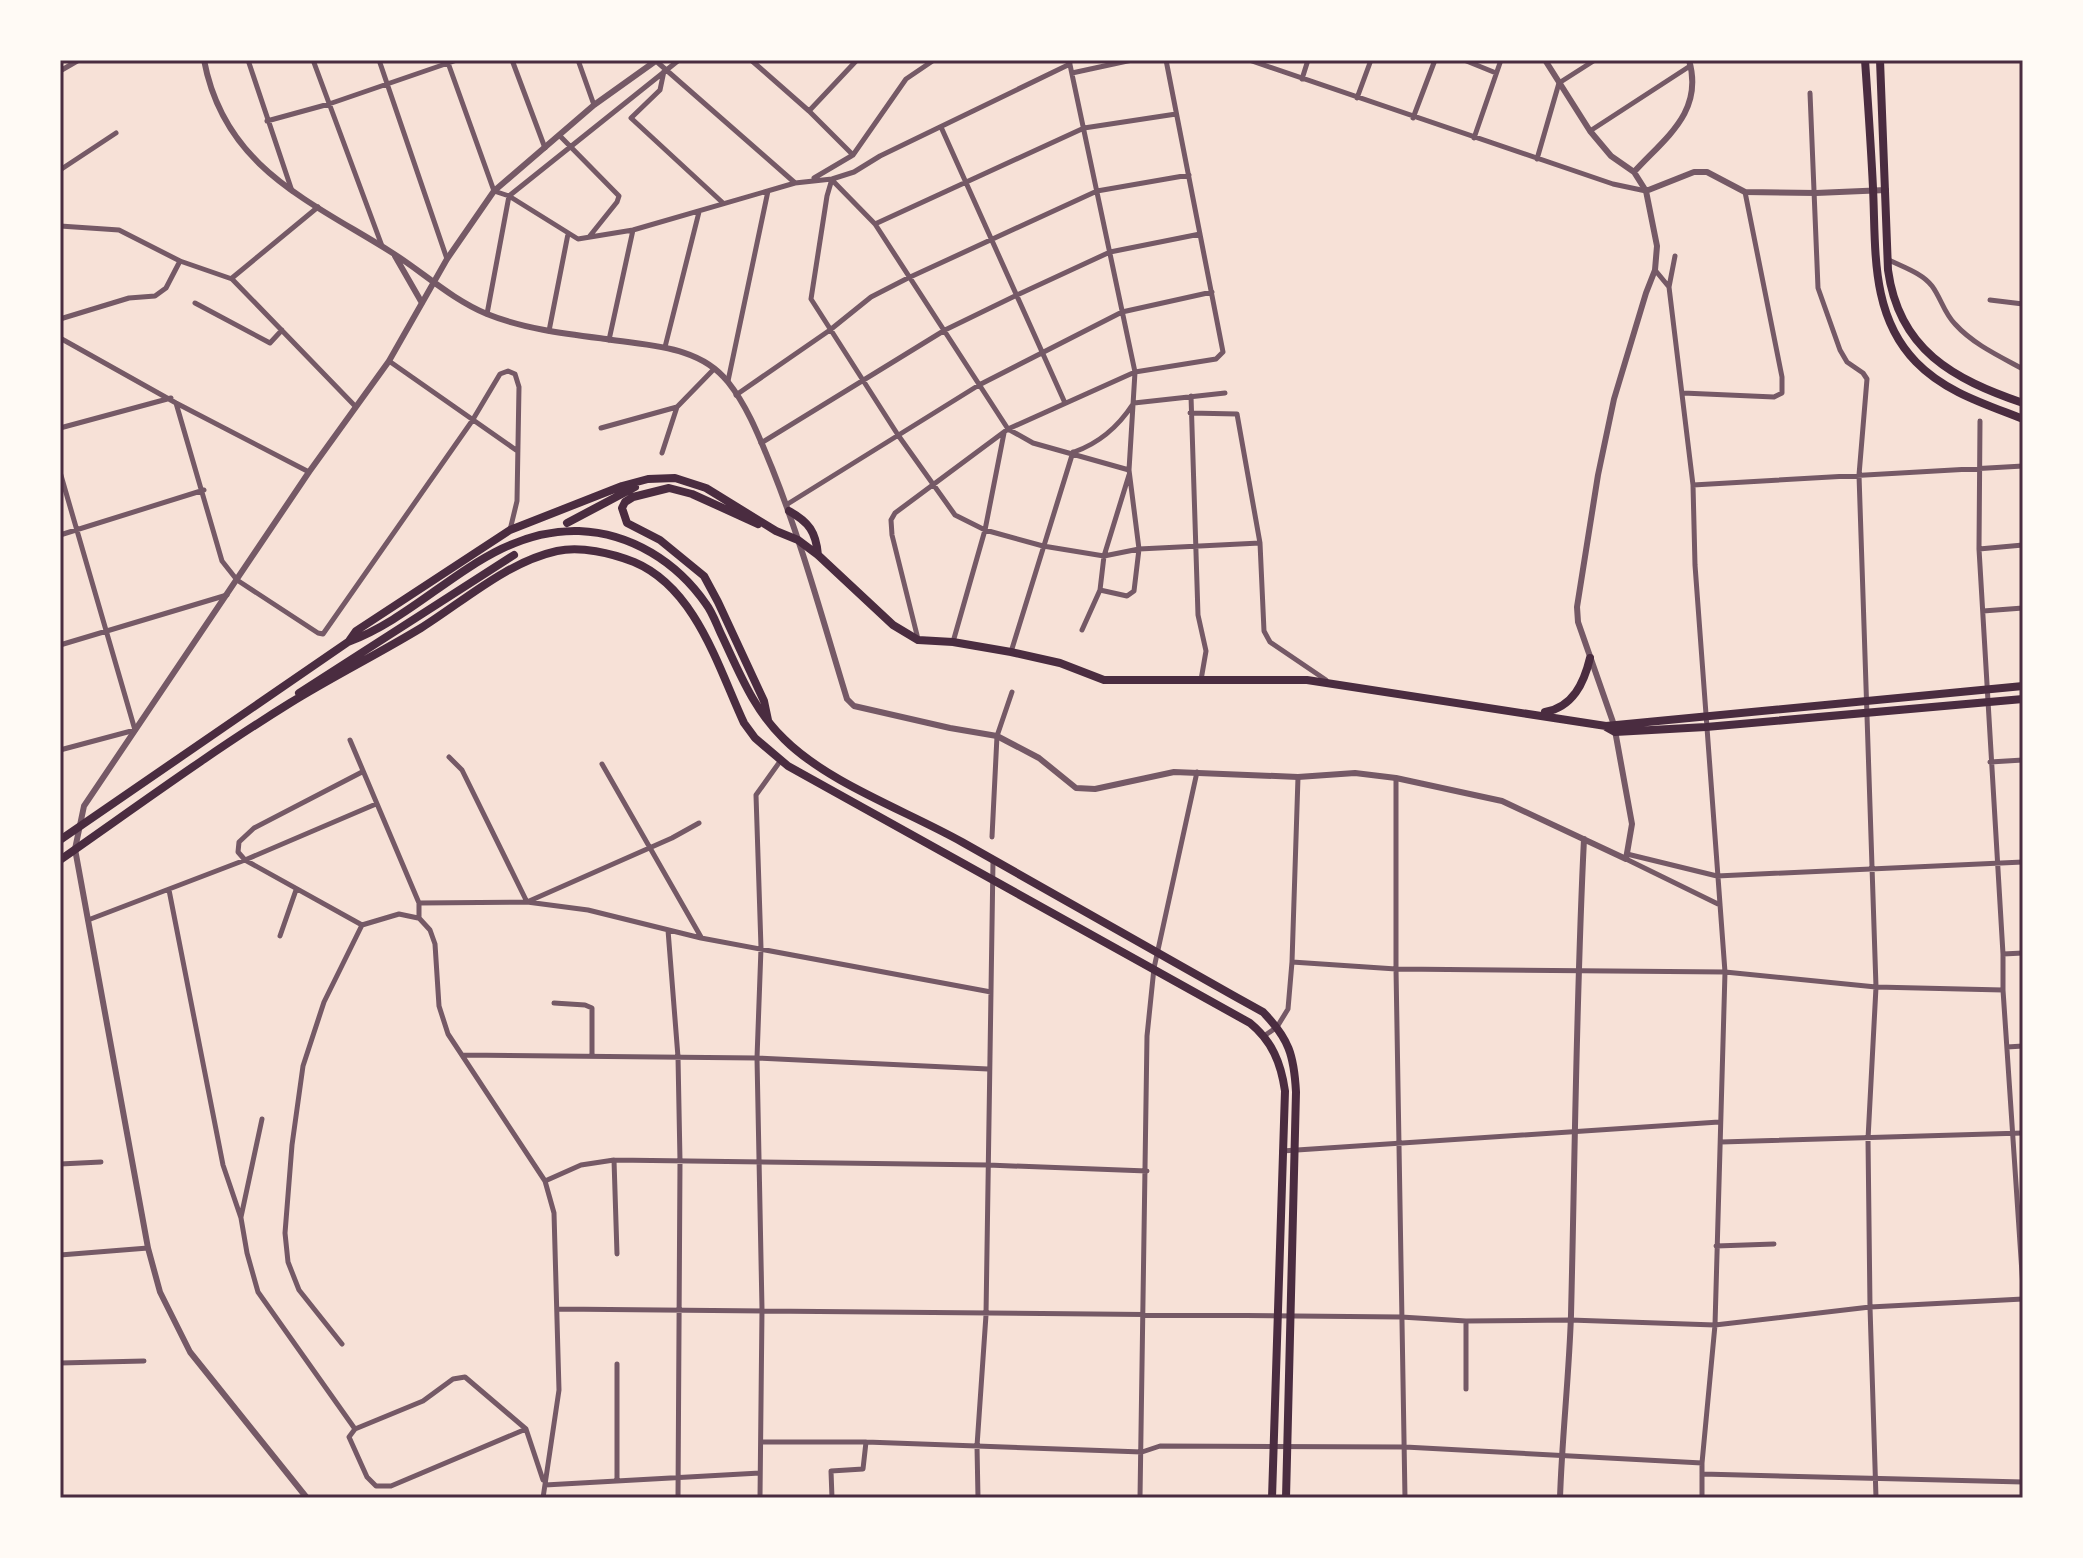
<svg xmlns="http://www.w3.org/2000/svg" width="2083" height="1558" font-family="'Roboto Serif',serif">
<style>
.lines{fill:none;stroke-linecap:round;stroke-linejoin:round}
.minor{stroke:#755966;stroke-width:5}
.tertiary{stroke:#755966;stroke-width:6}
.primary{stroke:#4a2c40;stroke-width:8}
.neatline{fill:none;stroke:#4a2c40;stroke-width:3}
</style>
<rect width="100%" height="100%" fill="#f7e1d7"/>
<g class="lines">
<path class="minor" d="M248,60L292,191
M313,60L382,246
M379,60L447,259
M447,60L494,191L509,196L578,239L633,230L795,183L832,179L854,172L880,156L1070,64
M512,60L545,148
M578,60L594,105
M751,60L809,111L853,155
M1069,60L1135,372L1129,470L1139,549L1134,591L1127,596L1100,590
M1249,60L1613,184L1646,191
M1464,60L1496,73
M656,61L794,182
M60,71L79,60
M664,71L660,90L631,118L723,203
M1072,73L1132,60
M1302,79L1308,60
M1810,93L1818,288L1840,350L1847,362L1863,373L1867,379L1859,475L1876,987L1868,1139L1870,1307L1876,1498
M1357,98L1371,60
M809,111L857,60
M1413,118L1435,60
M267,121L329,104L457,60
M941,127L1065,403
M1590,131L1690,66
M560,136L619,196L617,202L589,237
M1474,138L1501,60
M1537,159L1559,83L1595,60
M60,170L116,133
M814,178L853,155L906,79L934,60
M832,179L827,196L811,299L898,435L955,515L985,530L1043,546L1104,556L1139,549L1260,543
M832,180L875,224L1008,429L1033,443L1129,470
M875,224L1084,128L1176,114
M60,226L119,230L180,261L232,279L355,406
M1889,260C1903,267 1922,273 1932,286C1941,298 1944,313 1955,324C1973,344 1999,356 2023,369
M1655,270L1669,287L1693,485L1695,565L1725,972L1715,1325L1702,1463V1498
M232,278L318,207
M1669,287L1675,256
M1990,300L2023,304
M195,303L270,343L282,330
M487,314L509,196L679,60
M60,319L129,298L155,296L166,288L180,261
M549,331L568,234
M60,338L176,403L309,472
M609,340L633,230
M665,347L699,212
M389,361L516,450
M728,381L768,191
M1683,393L1774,397L1782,393V377L1745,192
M736,395L830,330L871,297L908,278L1097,191L1189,175
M1191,396L1198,615L1206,651L1201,680
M176,403L222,561L237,580L318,633L323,634L472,421L500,374L508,371L515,374L519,387L517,501L510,530
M1134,403L1225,393
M1190,413L1237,414L1260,543L1264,631L1270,642L1326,680
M1980,421L1979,549L2003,954V990L2023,1288
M60,428L171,398
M601,428L677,407L714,369
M761,443L945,330L1017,295L1110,252L1200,234
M1074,452C1100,443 1118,427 1133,404
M662,453L677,407
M60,472L135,730L60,750
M1693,485L2023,466
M786,505L979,385L1122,312L1212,292
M60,535L204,490
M1979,549L2023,545
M1983,611L2023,608
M1082,630L1100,590L1104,556L1129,475
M918,639L892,535L891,520L895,513L1008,429L1135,372L1216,359L1223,352L1166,60
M953,642L985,530L1004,433
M60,645L227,595
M1011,652L1073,452
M350,740L419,903V918L430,930L435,944L439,1006L448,1034L545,1181L554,1213L559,1390L543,1498
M449,757L462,770L527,902L672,838L699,823
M1990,762L2023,760
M602,764L701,937
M1396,778V969L1405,1498
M992,837L997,736L1012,692
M1627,854L1717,876L2023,862
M1626,859L1720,905
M169,890L223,1165L241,1218L247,1253L258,1292L355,1429
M419,903L527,902L588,910L701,938L991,992
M88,920L245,860L376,804
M362,925L245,860L238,852L239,842L254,828L362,772
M362,925L399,914L418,918
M668,930L678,1057L680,1161L678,1498
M280,936L296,890
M2003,954L2023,953
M1292,962L1396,969L1725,972L1876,987L2003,990
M554,1003L585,1005L592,1008V1055
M1264,1036L1277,1027L1288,1009L1292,962L1298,777
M2007,1047L2023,1046
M463,1055L757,1058L988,1069
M1721,1142L2023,1133
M1282,1151L1719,1122
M614,1160L617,1254
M60,1164L101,1162
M545,1181L581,1165L614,1160L988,1165L1147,1171
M241,1217L262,1119
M1716,1246L1774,1244
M60,1255L148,1248
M558,1309L1401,1317L1466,1321L1570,1320L1715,1325L1870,1307L2023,1299
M342,1344L299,1290L288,1262L285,1233L292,1145L303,1066L324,1002L362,925
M60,1363L144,1361
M1466,1389V1321
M526,1429L391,1486H376L367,1477L349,1437L355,1429L423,1401L453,1379L465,1377L526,1429L543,1480
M761,1442H866L1142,1452L1160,1446L1405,1447L1702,1463
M1702,1474L2023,1482
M617,1480V1364
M545,1485L760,1473
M760,1498L762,1309L757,1058L761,948L756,795L781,760
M832,1498L831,1471L863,1469L866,1442
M978,1498L977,1446L986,1315L993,861
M1140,1498L1147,1036L1154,968L1197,772"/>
<path class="tertiary" d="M204,60C224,167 308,200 391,252C423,272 451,299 487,314C524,329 567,334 606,339C648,346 699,345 728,382C748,407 760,439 772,468C802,543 823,621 847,699L854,706L950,728L997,736L1039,758L1076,788L1095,789L1174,772L1298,777L1355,773L1396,778L1502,801L1626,859L1632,824L1614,725L1578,622L1577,607L1598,475L1614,399L1646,293L1655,270L1657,246L1646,191L1634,172L1611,156L1590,131L1545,60
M1634,172C1666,137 1704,112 1689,60
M1646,191L1694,172H1707L1745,192L1816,193L1886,190
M395,256L422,303
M307,1498L190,1352L160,1292L148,1248L75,849L84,806L309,472L389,361L447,259L494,191L594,105L657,60
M1560,1498C1562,1437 1569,1376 1571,1315C1575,1156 1576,998 1584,839"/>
<path class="primary" d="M1865,60C1868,103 1871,146 1873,188C1876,249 1870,315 1916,362C1945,392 1985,404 2023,419
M1880,60L1888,270C1899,350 1953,379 2023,403
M789,511C809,522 816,532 818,555
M567,523L635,487
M758,524L692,494L669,488L633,497L625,502L622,508L627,523L660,540L704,576L718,602L764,701L768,720
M349,641L356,631L510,530L622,486L648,479L675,478L706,488L776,531L798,540L818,555L893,625L918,640L953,642L1011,652L1060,663L1104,680H1307L1606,726L2023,686
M299,693L514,555
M1545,712C1573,707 1584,683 1590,658
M1606,727L1615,732L1706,727L2023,699
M60,840L348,642C429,612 486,528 579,531C631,533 677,562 706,604C713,613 717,626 722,636C740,674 754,710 784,739C828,783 907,811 962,842C1062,898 1162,956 1263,1012C1289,1039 1294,1055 1296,1092L1286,1498
M60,860C136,807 211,752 290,703C332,677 378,654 421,628C464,601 507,562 557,551C581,546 611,553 634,562C696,588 718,667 744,723L755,738L788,766L1250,1023C1272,1041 1281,1063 1285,1091L1272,1498"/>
</g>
<rect width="2083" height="1558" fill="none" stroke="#fffaf5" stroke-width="124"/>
<rect x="62" y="62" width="1959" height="1434" class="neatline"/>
</svg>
